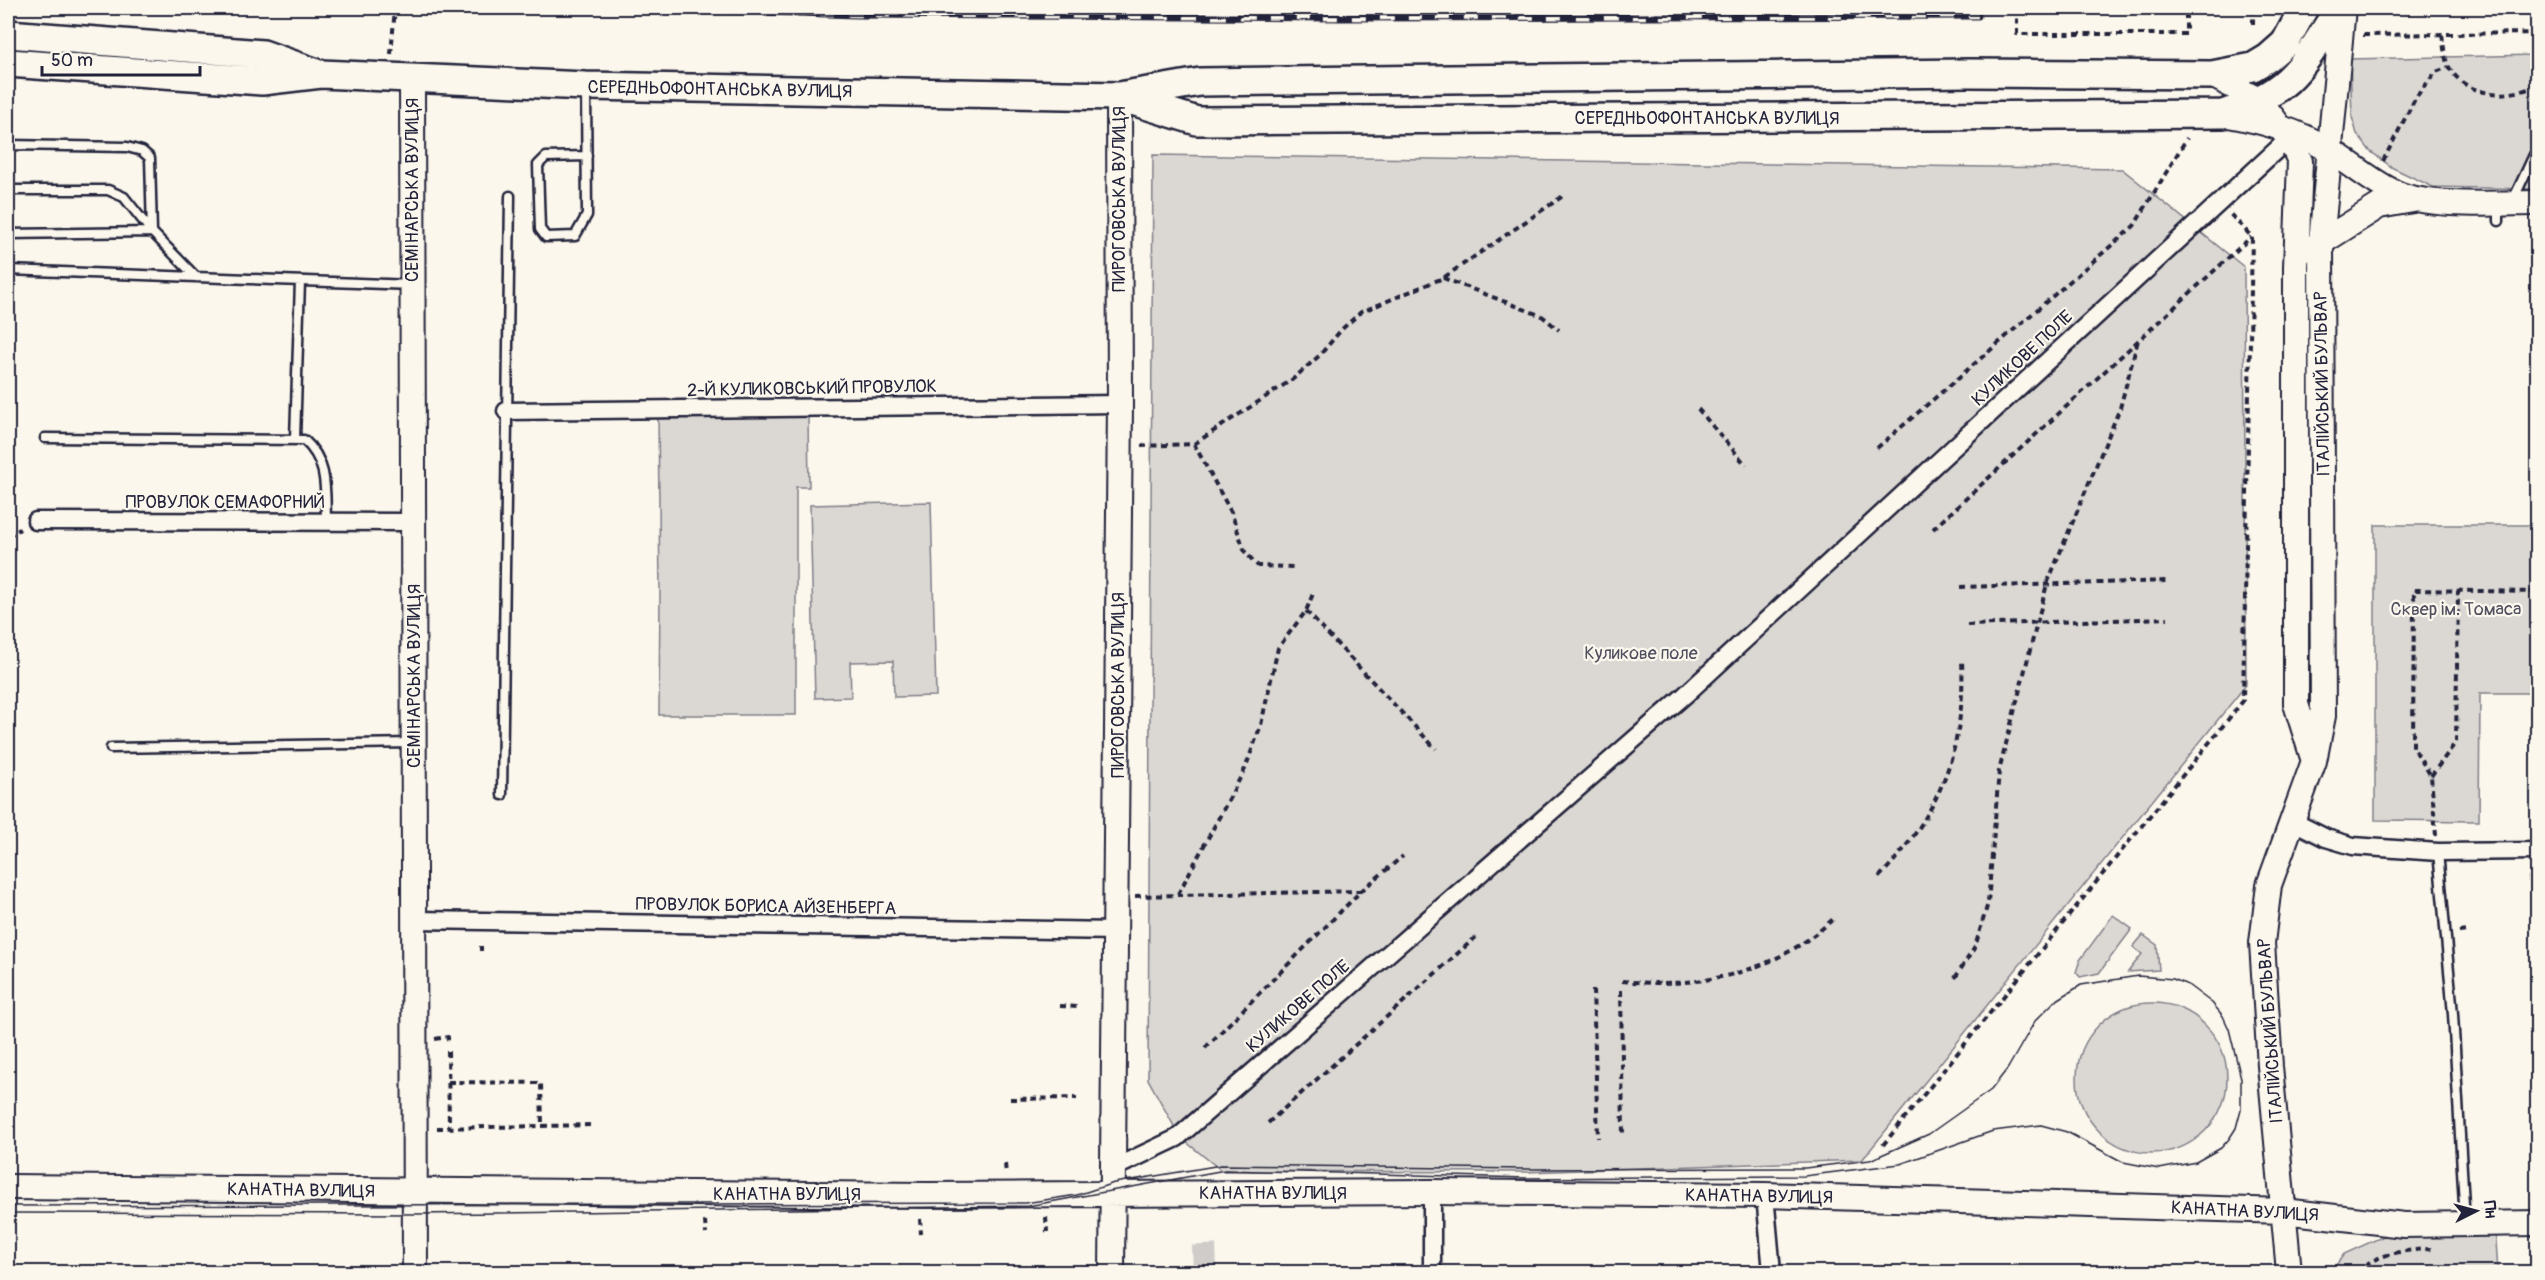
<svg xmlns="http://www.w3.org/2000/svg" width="2545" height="1280" font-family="Pangolin,sans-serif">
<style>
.green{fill:#dbd8d3;stroke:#7e7d87;stroke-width:1.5}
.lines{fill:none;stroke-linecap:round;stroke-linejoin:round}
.secondary-tunnel{stroke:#d0ccc9;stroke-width:24;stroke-dasharray:24 12;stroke-linecap:butt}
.lane-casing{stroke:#22223b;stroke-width:13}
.street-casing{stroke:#22223b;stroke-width:21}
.secondary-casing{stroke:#22223b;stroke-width:28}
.primary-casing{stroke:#22223b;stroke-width:32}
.path{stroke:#22223b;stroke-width:4;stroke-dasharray:6 4.5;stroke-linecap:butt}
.lane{stroke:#fbf7ec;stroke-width:8}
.street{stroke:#fbf7ec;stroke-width:16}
.secondary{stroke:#fbf7ec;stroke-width:24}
.primary{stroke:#fbf7ec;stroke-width:27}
.tram{stroke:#22223b;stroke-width:1.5}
.rail-casing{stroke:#22223b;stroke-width:7}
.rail{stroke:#fbf7ec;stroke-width:4.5;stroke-dasharray:14;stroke-linecap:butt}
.labels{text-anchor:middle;stroke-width:4.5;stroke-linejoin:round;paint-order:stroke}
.street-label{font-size:18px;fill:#22223b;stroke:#fbf7ec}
.park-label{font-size:18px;fill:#505061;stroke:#fbf7ec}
</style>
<rect width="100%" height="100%" fill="#fbf7ec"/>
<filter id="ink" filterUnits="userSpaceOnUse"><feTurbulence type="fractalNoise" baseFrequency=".0167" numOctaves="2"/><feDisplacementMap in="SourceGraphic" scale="12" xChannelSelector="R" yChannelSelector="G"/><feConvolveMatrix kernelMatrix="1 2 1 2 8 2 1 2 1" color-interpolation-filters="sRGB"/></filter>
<g filter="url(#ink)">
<path class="green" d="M2537,55V189L2433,187L2393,168L2370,151L2357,134L2352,117L2350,59Z
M1153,155L2122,169L2244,267L2246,685L1862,1160L1526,1172L1222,1171L1180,1137L1148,1079Z
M658,415L808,417L809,487H796V715H659L660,592Z
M931,502L936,696L894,697L893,661L850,662L851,697L815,698L810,505Z
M2375,525H2537V693H2480L2479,821L2375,820Z
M2113,915L2132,929L2099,973L2080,977L2076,972L2080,960Z
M2143,935L2157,945L2159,970L2128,972L2142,954L2133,947Z
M2077 1078a75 75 0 1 1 150 0a75 75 0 1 1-150 0Z
M2495,1225L2498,1272H2331L2344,1254L2406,1226Z"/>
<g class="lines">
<path class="secondary-tunnel" d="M1204,1245L1205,1272"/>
<g class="lane-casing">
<path id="lane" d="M586,90L587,215L575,236L546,237L540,229L538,165L546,157L587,156
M8,145L127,147L142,151L150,158L152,232
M8,190H108L124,197L152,232L196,277
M2513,200L2534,155H2538
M2499,221V206
M8,234L152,232
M8,270L412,285
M45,438L304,440C329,462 325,491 326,522
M295,439L300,281
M111,748L413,743
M502,795L510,196
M2438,852L2453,1014L2465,1222"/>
</g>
<g class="street-casing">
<path id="street" d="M506,411L1120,404
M36,521L413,522
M2292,821L2326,838L2353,846L2438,852L2538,851
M415,920L1116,931
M1114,1168L1177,1138L1685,695L2296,132
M1432,1192V1272
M1765,1195L1772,1272"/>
</g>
<g class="secondary-casing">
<path id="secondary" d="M2212,75L2260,101L2289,139L2300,161L2296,267V704L2313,758
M412,79L415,1272
M2223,114C2263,121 2296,130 2331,151C2352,164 2373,183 2396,193C2430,208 2500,203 2538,203
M2311,249L2379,206L2413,200
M8,1187L927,1195L1432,1192L1765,1195L2284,1211L2404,1225L2538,1223
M1112,1272L1120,404L1119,96
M2289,1272L2270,1066L2262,943L2269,885L2314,761L2323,716L2321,243L2343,8"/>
</g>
<g class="primary-casing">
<path id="primary" d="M8,34L263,54L314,72
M8,63L262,81L321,74L586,86L1119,96L1200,82L1969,73L2212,75L2253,67L2268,58L2285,43L2304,8
M1123,98L1197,121L2223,114C2293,92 2302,66 2339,8"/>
</g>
<path class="path" d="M364,8H370
M2017,8V34H2186V8
M2253,8V24
M2363,35L2538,33
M2442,35C2444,44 2444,59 2449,67C2466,98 2510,99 2538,85
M391,54L395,8
M2383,161L2416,97L2436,72L2449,67
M1443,278L1542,316L1559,330
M1698,409L1746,465
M1194,444L1293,379L1319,356L1342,329L1361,312L1443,278L1563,196
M1141,446L1194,444L1231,512L1245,552L1258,566L1294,567
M1877,448L2134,226L2187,138
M1933,529L2251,237
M8,536L20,529
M1960,587L2169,581
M1306,611L1436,749
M1967,625L2168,618
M2431,776L2456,742L2458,591
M2436,836L2431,776L2413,747L2414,590L2538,592
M2530,876L2531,885
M1879,877C1939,816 1966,747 1962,660
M1178,894L1245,769L1261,725L1278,648L1306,611L1314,591
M1135,896L1361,891
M2459,932L2468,931
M481,951V946
M1955,978L1975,947L1988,903L1999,771L2047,584L2120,408L2138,340
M1622,981C1701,989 1774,974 1833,919
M1593,990L1598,1138
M1621,990L1623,1137
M1060,1006L1078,1007
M435,1039L448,1037V1041
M1205,1048L1361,891L1403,856
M448,1051L449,1127
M448,1082L541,1083L542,1126
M1010,1099L1077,1098
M1268,1123L1476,937
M437,1128L593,1125
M1883,1145L2243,701L2252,237L2230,214
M1005,1164L1006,1174
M1046,1217L1047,1232
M920,1219L921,1234
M705,1221L706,1234
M2357,1272C2376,1253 2406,1250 2432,1249"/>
<use href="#lane" class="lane"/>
<use href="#street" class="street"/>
<use href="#secondary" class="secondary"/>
<use href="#primary" class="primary"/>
<path class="tram" d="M8,1206L1025,1203L1077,1195L1114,1183L1221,1165L1526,1169L1805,1168L1870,1160L1929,1134L1991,1090L2008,1068L2035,1021L2054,1002L2081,985L2138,976L2173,979L2188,985L2212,1003L2223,1016L2229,1029L2241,1078V1109L2236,1128L2229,1139L2221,1148L2196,1162L2159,1169L2123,1162L2067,1132L2041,1125L1993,1131L1900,1164L1804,1176L1527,1178L1225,1170L1028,1206L415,1214L8,1213"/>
<g class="rail-casing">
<path id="rail" d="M652,8L856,15L1343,18L1978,16"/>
</g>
<use href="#rail" class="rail"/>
</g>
</g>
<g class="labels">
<g class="street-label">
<text transform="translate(720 89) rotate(1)" y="6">СЕРЕДНЬОФОНТАНСЬКА ВУЛИЦЯ</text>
<text x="1707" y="124">СЕРЕДНЬОФОНТАНСЬКА ВУЛИЦЯ</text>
<text transform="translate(412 190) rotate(-90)" y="6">СЕМІНАРСЬКА ВУЛИЦЯ</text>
<text transform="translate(1119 199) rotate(-90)" y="6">ПИРОГОВСЬКА ВУЛИЦЯ</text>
<text transform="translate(2022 358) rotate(-43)" y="6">КУЛИКОВЕ ПОЛЕ</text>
<text transform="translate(2322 384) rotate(-91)" y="6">ІТАЛІЙСЬКИЙ БУЛЬВАР</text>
<text transform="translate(812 388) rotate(-1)" y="6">2-Й КУЛИКОВСЬКИЙ ПРОВУЛОК</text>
<text x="225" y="508">ПРОВУЛОК СЕМАФОРНИЙ</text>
<text transform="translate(414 676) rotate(-90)" y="6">СЕМІНАРСЬКА ВУЛИЦЯ</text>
<text transform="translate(1118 685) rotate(-90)" y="6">ПИРОГОВСЬКА ВУЛИЦЯ</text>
<text transform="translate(766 906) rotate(1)" y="6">ПРОВУЛОК БОРИСА АЙЗЕНБЕРГА</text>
<text transform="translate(1298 1006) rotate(-41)" y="6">КУЛИКОВЕ ПОЛЕ</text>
<text transform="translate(2270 1031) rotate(-94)" y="6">ІТАЛІЙСЬКИЙ БУЛЬВАР</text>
<text transform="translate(301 1190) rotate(1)" y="6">КАНАТНА ВУЛИЦЯ</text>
<text x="1273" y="1199">КАНАТНА ВУЛИЦЯ</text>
<text x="787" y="1200">КАНАТНА ВУЛИЦЯ</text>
<text transform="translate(1759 1196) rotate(1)" y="6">КАНАТНА ВУЛИЦЯ</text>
<text transform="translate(2245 1211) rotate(3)" y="6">КАНАТНА ВУЛИЦЯ</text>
</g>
<g class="park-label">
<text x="2456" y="615">Сквер ім. Томаса</text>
<text x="1641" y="659">Куликове поле</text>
</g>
</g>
<rect width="2545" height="1280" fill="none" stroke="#fbf7ec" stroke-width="30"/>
<rect x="15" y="15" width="2515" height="1250" fill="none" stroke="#22223b" stroke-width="2" filter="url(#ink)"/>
<g transform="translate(2476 1211) rotate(84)" stroke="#fbf7ec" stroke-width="4.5" paint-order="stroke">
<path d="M0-4.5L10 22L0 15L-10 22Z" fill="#22223b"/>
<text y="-9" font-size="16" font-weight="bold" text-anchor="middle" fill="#22223b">Пн</text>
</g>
<path d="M42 66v9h158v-9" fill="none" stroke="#22223b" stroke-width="3"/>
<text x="51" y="66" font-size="18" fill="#22223b" stroke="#fbf7ec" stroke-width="4.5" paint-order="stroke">50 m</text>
</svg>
